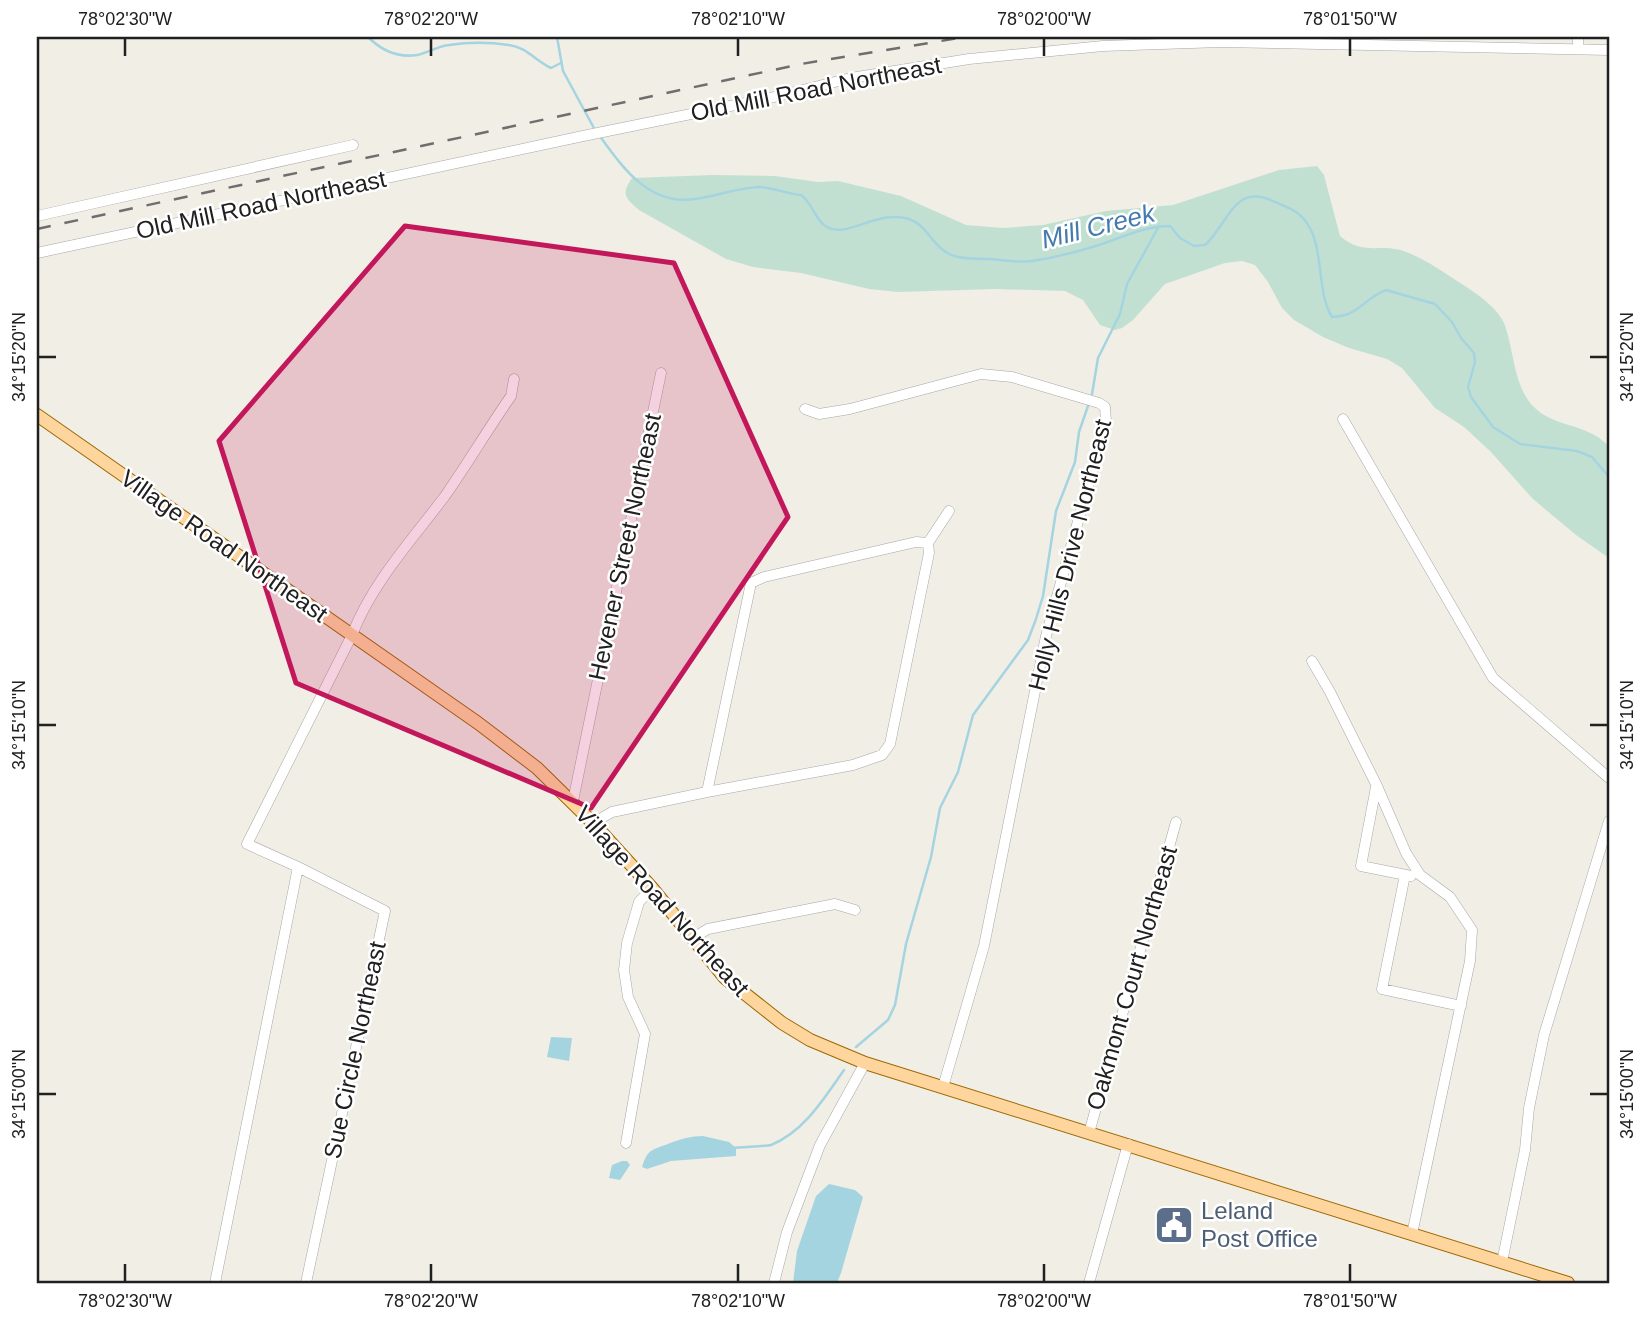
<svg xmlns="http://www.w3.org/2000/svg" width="1646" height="1320" font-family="Helvetica,sans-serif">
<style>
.wetland{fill:#c2e0d2}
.water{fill:#a5d4e1}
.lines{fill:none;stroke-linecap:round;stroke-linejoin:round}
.stream{stroke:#a5d4e1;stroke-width:2.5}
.minor-casing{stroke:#a7a7a7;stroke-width:11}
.major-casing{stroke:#9d6900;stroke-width:14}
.minor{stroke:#fff;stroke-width:10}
.major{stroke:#ffd59e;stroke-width:12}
.rail{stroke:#6e6e6e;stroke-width:2.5;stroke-dasharray:14 14;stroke-linecap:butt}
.marked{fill:#c2185b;fill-opacity:0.2;stroke:#c2185b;stroke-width:5;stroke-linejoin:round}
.ticks{fill:none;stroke:#202020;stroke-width:2.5}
.labels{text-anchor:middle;stroke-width:5;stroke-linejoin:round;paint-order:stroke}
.street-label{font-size:24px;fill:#202020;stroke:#fff}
.service-label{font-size:24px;fill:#4e5e75;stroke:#fff;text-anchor:start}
.water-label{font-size:26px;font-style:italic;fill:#437aaf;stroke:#fff}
.neatline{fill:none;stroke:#202020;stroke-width:2.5}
.ticks-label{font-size:18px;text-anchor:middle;fill:#202020}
</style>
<rect width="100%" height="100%" fill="#f1eee6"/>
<path class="wetland" d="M1317,166L1324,175L1340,236C1365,257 1380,242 1406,252C1420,257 1436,267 1448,275C1466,287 1495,303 1504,323C1514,349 1513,382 1531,404C1553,429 1584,421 1609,446V558L1576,535L1533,499L1490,451L1464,427L1435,408L1402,368L1387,359L1349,348L1323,337L1294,320L1282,308L1268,282L1255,265L1242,261L1225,263L1165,284L1133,320L1122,328L1115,330L1100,325L1083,300L1065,291L995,289L898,292L869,289L801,273L753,267L726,259L639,210C625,198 621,194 632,178L713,175L775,176L818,182L838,181L901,196L966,225L1003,228L1043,225L1106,211L1173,205L1279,170Z"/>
<path class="water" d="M551,1037L572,1038L569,1061L547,1057Z
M703,1136L729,1142L736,1148V1156L671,1161L647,1169L642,1167C648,1147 654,1150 670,1143C682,1139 690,1136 703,1136Z
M622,1161H627L630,1165L620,1180L609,1178L612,1165Z
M829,1184L855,1190L863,1197L841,1273L837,1283H793L797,1251L816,1196Z"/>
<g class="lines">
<path class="stream" d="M368,37C382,51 397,58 417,55C428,53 438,46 449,45C468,42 489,42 509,45C526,47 536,61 551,68L561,63
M557,37L563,71L595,130
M599,135C623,168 649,206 695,199C717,196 736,188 759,187C771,187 787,194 801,195C813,203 815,221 827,227C847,239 877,209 909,219C930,226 932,251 958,257C968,259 979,259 990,259C1004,260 1018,263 1032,261C1052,258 1080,251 1099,245C1123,237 1145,226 1170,226L1180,238L1194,246L1205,245C1219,233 1229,207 1244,199C1254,194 1265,197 1275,202C1285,206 1296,210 1303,218C1326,243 1315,290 1332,317C1358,317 1364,298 1386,290L1435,304L1452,322L1461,338L1474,353L1475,362L1468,387L1471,397L1493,427L1520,444L1577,451L1592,457L1609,477
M1092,394L1098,358L1120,314L1127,284L1159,226
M856,1047L888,1020L895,1005L906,944L931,857L940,808L958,772L973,715L1028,640L1036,619L1043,596L1056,511L1075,462L1079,432L1089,403
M732,1148C740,1147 767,1146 771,1145C804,1132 825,1097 844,1070"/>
<g class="minor-casing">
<path id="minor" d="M1578,49V37
M37,216L353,145
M37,253L583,136L770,98L851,78L969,59L1103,46L1221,42L1609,50
M805,409L819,414L850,409L981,374L1012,377L1099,403L1105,407L1106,421L1046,636L984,946L943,1087
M1343,419L1493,678L1609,778
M916,542L928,543L929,553L890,744L882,755L853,765L707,792L751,583L764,577Z
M928,543L949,511
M1312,661L1330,692L1377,786L1406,853L1420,875L1450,897L1472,930L1470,961L1412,1234
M1376,787L1361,866L1411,876
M573,801L661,373
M593,823L612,812L707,792
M298,867L247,844L352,635C372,583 412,540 445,496C468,463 488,429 511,396L514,379
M1405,875L1382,989L1461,1006
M693,938L708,929L835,904L855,910
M1089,1133L1176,822
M626,1143L645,1034L628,997L624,970L627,943L639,902L652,888
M1502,1262L1525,1150L1529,1108L1544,1035L1609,821
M215,1283L298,867L385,911L306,1283
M774,1283L787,1232L820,1145L865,1063
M1089,1283L1128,1144"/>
</g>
<g class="major-casing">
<path id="major" d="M37,415L478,723L537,768L593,823L652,888L725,978L782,1023L810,1040L865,1063L1568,1283"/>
</g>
<use href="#minor" class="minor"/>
<use href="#major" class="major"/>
<path class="rail" d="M37,229L801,64L965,37"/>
</g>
<path class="marked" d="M405,226L674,263L788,517L591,808L296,683L219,441Z"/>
<path class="ticks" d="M125,38V56M431,38V56M738,38V56M1044,38V56M1350,38V56M38,357H56M1590,357H1608M38,725H56M1590,725H1608M38,1094H56M1590,1094H1608M125,1264V1282M431,1264V1282M738,1264V1282M1044,1264V1282M1350,1264V1282"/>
<defs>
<g id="civic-square" transform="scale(2.0125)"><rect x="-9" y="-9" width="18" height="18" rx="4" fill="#5c6f8a" stroke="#fff"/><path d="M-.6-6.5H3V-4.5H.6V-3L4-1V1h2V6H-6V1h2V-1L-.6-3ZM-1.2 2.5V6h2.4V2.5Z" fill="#fff"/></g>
</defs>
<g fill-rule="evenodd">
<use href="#civic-square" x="1174" y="1225"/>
</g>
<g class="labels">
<g class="street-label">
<text transform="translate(816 89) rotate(-11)" y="8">Old Mill Road Northeast</text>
<text transform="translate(261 205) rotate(-12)" y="8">Old Mill Road Northeast</text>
<text transform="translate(224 546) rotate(35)" y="8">Village Road Northeast</text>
<text transform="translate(625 547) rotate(-78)" y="8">Hevener Street Northeast</text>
<text transform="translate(1070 555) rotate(-76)" y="8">Holly Hills Drive Northeast</text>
<text transform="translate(662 901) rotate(48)" y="8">Village Road Northeast</text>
<text transform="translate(1132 978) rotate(-74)" y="8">Oakmont Court Northeast</text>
<text transform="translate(355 1050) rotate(-78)" y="8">Sue Circle Northeast</text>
</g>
<g class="service-label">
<text x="1201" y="1219">Leland<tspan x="1201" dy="28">Post Office</tspan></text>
</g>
<g class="water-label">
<text transform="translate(1098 226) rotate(-14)" y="9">Mill Creek</text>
</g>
</g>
<rect width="1646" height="1320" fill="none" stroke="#ffffff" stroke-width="77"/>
<rect x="38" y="38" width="1570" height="1244" class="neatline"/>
<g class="ticks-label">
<text x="125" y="25">78°02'30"W</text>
<text x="431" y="25">78°02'20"W</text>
<text x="738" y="25">78°02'10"W</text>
<text x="1044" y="25">78°02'00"W</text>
<text x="1350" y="25">78°01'50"W</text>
<text transform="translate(19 357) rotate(-90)" y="6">34°15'20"N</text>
<text transform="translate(1627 357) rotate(-90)" y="6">34°15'20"N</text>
<text transform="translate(19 725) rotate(-90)" y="6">34°15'10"N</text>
<text transform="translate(1627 725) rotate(-90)" y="6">34°15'10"N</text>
<text transform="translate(19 1094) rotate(-90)" y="6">34°15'00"N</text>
<text transform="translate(1627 1094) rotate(-90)" y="6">34°15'00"N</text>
<text x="125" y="1307">78°02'30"W</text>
<text x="431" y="1307">78°02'20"W</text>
<text x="738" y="1307">78°02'10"W</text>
<text x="1044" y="1307">78°02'00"W</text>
<text x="1350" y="1307">78°01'50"W</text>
</g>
</svg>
